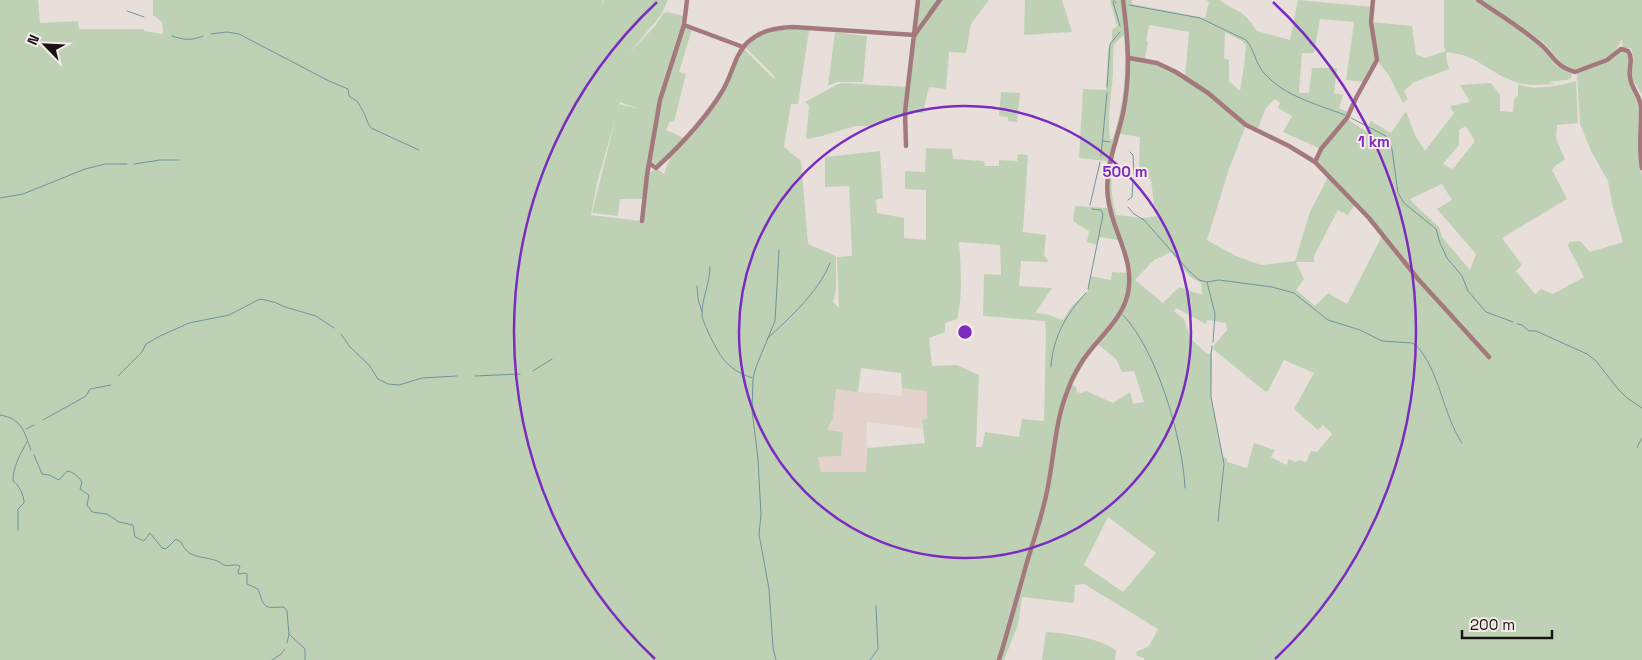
<svg xmlns="http://www.w3.org/2000/svg" width="1642" height="660" font-family="'Space Grotesk',sans-serif">
<style>
.built{fill:#e4d3cc}
.green{fill:#bfd1b5;fill-rule:evenodd}
.lines{fill:none;stroke-linecap:round;stroke-linejoin:round}
.stream{stroke:#7193a0;stroke-width:1}
.minor{stroke:#a3797e;stroke-width:4.5}
.ring{fill:none;stroke:#7b2cbf;stroke-width:2.5}
.centre{fill:#7b2cbf;stroke:#f5ece9;stroke-width:2.5}
.ring-label{font-size:15px;text-anchor:middle;font-weight:bold;fill:#7b2cbf;stroke:#f5ece9;stroke-width:4;stroke-linejoin:round;paint-order:stroke}
</style>
<rect width="100%" height="100%" fill="#e8dfdb"/>
<path class="built" d="M902,388L927,390V418L922,420L923,429L867,422L866,472H821L818,457L841,456L827,430L833,418L836,389L902,396Z"/>
<path class="green" d="M0,0H38L40,23L78,21L79,29H143L145,31L163,34L162,22L153,15V0H603L602,5L604,0H668L661,15L629,53L654,27L664,13L667,12L683,16V24L661,92L642,199H620L618,216L592,213L619,104L639,109L620,102L597,183L591,215L642,221L647,175L656,168L664,174L671,155L725,89L744,49L773,78L775,77L746,48C762,28 786,28 809,30L798,104H791L784,147L801,161L808,244L836,256V290L833,302L839,308L837,257L852,256L849,186L825,187V157L880,151L883,198L876,200L877,213L904,218V238L926,240V190L905,189V171L925,172L926,148L952,149L953,159L984,161L985,166H999V160L1017,161L1018,154L1028,155L1023,232L1046,235L1044,255L1049,262L1021,261L1019,286L1052,288L1035,313L1046,314L1063,320L1071,307L1088,291L1090,276L1111,280L1112,272L1127,273L1125,258L1118,240L1100,237L1097,245L1087,242L1089,231L1073,221L1075,206L1107,208L1105,191L1107,161L1079,158L1083,89L1106,90L1108,50L1112,39V30L1117,26L1110,0H1132V4L1205,18L1209,2L1206,0H1220C1228,7 1237,9 1244,15C1250,20 1253,26 1257,31L1290,40L1298,0L1373,7L1372,22L1412,26L1416,54L1425,58L1446,51L1444,47V0H1474L1541,45L1556,65L1572,74L1571,78L1567,80L1548,82L1555,84L1531,85L1518,83L1501,76L1475,60L1463,55L1447,52L1446,57L1449,69L1414,82L1404,91L1408,99L1403,103L1388,74L1377,60L1364,82L1346,80L1354,22L1320,19L1314,53H1302L1299,93H1309L1312,68H1337L1334,93L1343,95L1339,108L1350,113L1347,119L1367,132V128L1371,121L1391,133L1406,111L1415,135L1425,151L1454,113L1450,106L1470,102L1460,85L1491,83L1500,95V111L1513,112L1514,100L1518,95V84C1535,91 1559,86 1576,81L1578,123L1557,125L1556,138L1565,160L1556,165L1552,170L1567,199L1502,238L1522,265L1516,271L1535,294L1541,289L1553,294L1584,277L1568,246L1569,242L1580,241L1590,252L1623,242L1612,204L1608,181L1591,151L1580,124L1577,73L1620,51L1628,54V77L1639,100L1640,118L1638,153L1642,176V660H1144V658L1137,656L1136,652L1149,646L1158,629L1084,584L1075,585L1074,603L1022,597L1018,625L1004,660H0ZM1149,25L1189,32L1185,77C1171,69 1161,62 1145,58L1148,42L1146,41ZM1225,32L1242,41L1246,45L1244,66L1240,91L1229,81V60L1224,58ZM1124,35C1127,70 1124,107 1112,140L1110,138C1107,115 1112,94 1113,72C1113,62 1113,54 1114,44ZM1275,99L1280,103L1278,108L1292,116L1283,132L1321,149L1315,162L1329,175L1310,212L1295,261L1261,265L1236,256L1207,240L1229,169L1246,125L1257,130L1266,108ZM1466,126L1475,141L1453,169L1443,164L1459,145V130ZM1120,134L1140,137L1139,169L1146,172L1148,178L1151,180L1154,205L1156,206L1158,216L1143,218L1116,215C1108,185 1111,163 1120,134ZM1442,184L1452,200L1437,209L1476,254L1470,270L1442,237L1439,227L1413,203L1410,199ZM1355,205L1382,236L1347,304L1328,293L1315,306L1296,290L1304,279L1296,262H1314V256L1338,210L1348,215ZM959,242L1000,245L1001,275L984,274L983,316L1045,321L1046,333L1044,421L1022,419L1019,437L985,432L982,447H976L979,375L957,365L932,366L929,338L945,332V323L957,319C963,294 961,268 959,242ZM1171,252L1189,276L1201,283L1202,295L1179,287L1163,303L1135,280L1154,260ZM1176,308L1206,324L1207,320L1226,323L1227,330L1214,345L1213,349L1266,392L1268,391L1284,360L1314,373L1294,409L1318,430L1323,425L1332,434L1317,452L1311,451L1306,462L1299,460L1295,462L1289,459L1286,465L1271,457L1275,450L1254,443L1247,468L1227,462V458L1223,457L1211,397L1212,355L1206,353L1191,339L1184,319L1174,311ZM1098,344L1116,359L1122,372L1134,371L1144,402L1133,404L1130,392L1113,403L1086,391L1081,393L1077,392L1076,387L1072,385L1089,355ZM861,368L901,373L902,388L927,391V418L922,420L925,443L867,448L866,472H821L818,457L841,456L843,432L827,430L833,418L836,389L858,392ZM1108,517L1156,553L1123,592L1084,565Z
M918,0H989L971,24L966,53L949,52L946,89L929,87L923,113L905,112Z
M1025,0H1062L1072,32L1024,35Z
M1481,0H1642V94L1630,76L1632,60L1634,59L1631,48H1623L1622,40H1621L1618,47L1608,58L1575,70L1564,66L1547,46L1539,39Z
M686,27L692,29L679,72L686,74L674,122L670,121L666,130L684,138L657,165L651,161L662,95L684,28Z
M835,32L867,36L863,82H837L828,86Z
M844,83L906,87L903,113L891,120L872,126H855L822,136L806,139L809,106L805,102L838,84Z
M1001,92L1020,93L1017,122L1008,121V117L999,116Z
M1046,632C1071,634 1095,637 1116,650L1115,660H1042Z"/>
<g class="lines">
<path class="stream" d="M1113,0L1116,3
M1113,2L1120,26
M1129,5L1200,18L1246,40C1255,50 1255,64 1265,74C1284,96 1319,105 1345,115
M127,11L144,17
M928,13L937,0
M211,34L227,32L239,34L329,81L348,89L349,96L358,102C360,107 362,109 364,113C367,119 367,123 371,128L419,150
M172,36C184,40 191,41 203,36
M1107,87L1110,44L1120,32
M1351,118L1386,136L1392,149L1398,193L1404,203L1436,229L1440,243L1447,258L1462,276L1468,291L1481,306L1486,312L1513,322
M1103,141L1110,142
M1130,152L1133,155L1134,175
M1101,156L1107,93
M134,164L160,160H179
M0,198L23,194L85,169L105,164H127
M1128,200L1132,197L1133,181
M1090,205L1100,162
M1128,207L1134,214L1144,220L1189,271L1199,280L1207,282L1219,280L1272,287L1294,293L1328,320L1360,330L1382,341L1412,343L1416,345C1441,373 1442,413 1462,443
M710,267C710,283 702,298 702,314C702,320 706,326 708,332C720,356 725,368 752,378
M1207,282L1215,314L1213,342
M697,286L698,299L702,312
M1088,289L1103,215L1101,210L1092,209
M1123,315C1157,350 1183,440 1185,488
M1517,324L1522,325L1529,331H1536L1587,354L1596,361L1618,389L1627,398L1642,408
M341,334L350,347L369,365L378,379L388,384L399,385L422,378L457,376
M767,339C790,317 818,293 830,263
M1212,346L1211,354V397L1224,464L1218,521
M1051,367C1053,337 1066,314 1086,293
M533,371L552,359
M118,376L142,352L146,344L160,336L189,323L229,315L260,299L274,302L285,307L316,316L334,328
M475,376L520,374
M0,415C23,419 24,432 31,450
M43,420L86,396L90,389L111,385
M26,429L34,425
M1637,448L1641,439
M34,455L42,474L49,475L59,480L67,471C73,472 78,476 82,482L80,489L89,495L87,505L92,512L107,514L119,522L133,525L135,537L144,541L150,533L162,548L166,549L176,539L181,542C189,560 202,555 217,561C220,562 222,564 224,565C230,567 234,563 240,566L238,572L239,574L244,573L247,574V584L258,589C265,609 263,608 284,607L287,611L289,634L305,649V660
M18,530V509L24,503C24,495 19,485 13,481C13,466 20,455 27,442
M287,643L289,634
M272,660L281,654L285,649
M776,660L773,648L769,589L759,534L761,515L758,459L752,410L753,378L756,367L775,321L779,250
M870,660L878,649L876,606"/>
<path class="minor" d="M1478,0C1498,14 1520,27 1539,43C1554,55 1553,65 1575,72L1607,60L1621,49L1628,51C1634,59 1628,68 1630,77C1631,88 1639,94 1641,106C1642,127 1638,147 1642,168
M684,25L743,47
M916,33L940,0
M1129,58L1157,63L1176,72L1208,93L1246,125L1289,146L1315,162L1369,218L1418,279L1489,357
M906,146L905,112L918,0
M1315,162L1321,149L1347,118L1356,98L1377,60L1371,22L1373,0
M649,163L656,168C682,144 705,120 723,90C732,75 735,54 748,42C761,30 776,28 793,27L915,35
M642,221L647,175L660,100L684,25L687,0
M999,660C1009,627 1018,594 1027,562C1034,540 1041,518 1046,496C1054,462 1054,425 1067,392C1072,378 1079,364 1089,352C1103,334 1123,317 1128,293C1135,258 1112,232 1108,198C1104,168 1117,142 1123,113C1131,75 1128,38 1123,0"/>
</g>
<g class="ring">
<circle cx="965" cy="332" r="226"/>
<path d="M655 659A451 451 0 0 1 657 2M1273 2A451 451 0 0 1 1275 659"/>
</g>
<circle cx="965" cy="332" r="8" class="centre"/>
<g class="ring-label">
<text x="1374" y="147">1 km</text>
<text x="1125" y="177">500 m</text>
</g>
<g transform="translate(45 45) rotate(294)" stroke="#f5ece9" stroke-width="4" paint-order="stroke">
<path d="M0-4L9 19L0 12L-9 19Z" fill="#171413"/>
<text y="-8" font-size="14" font-weight="bold" text-anchor="middle" fill="#171413">N</text>
</g>
<path d="M1462 630v8h90v-8" fill="none" stroke="#171413" stroke-width="2.5"/>
<text x="1470" y="630" font-size="15" fill="#171413" stroke="#f5ece9" stroke-width="4" paint-order="stroke">200 m</text>
</svg>
